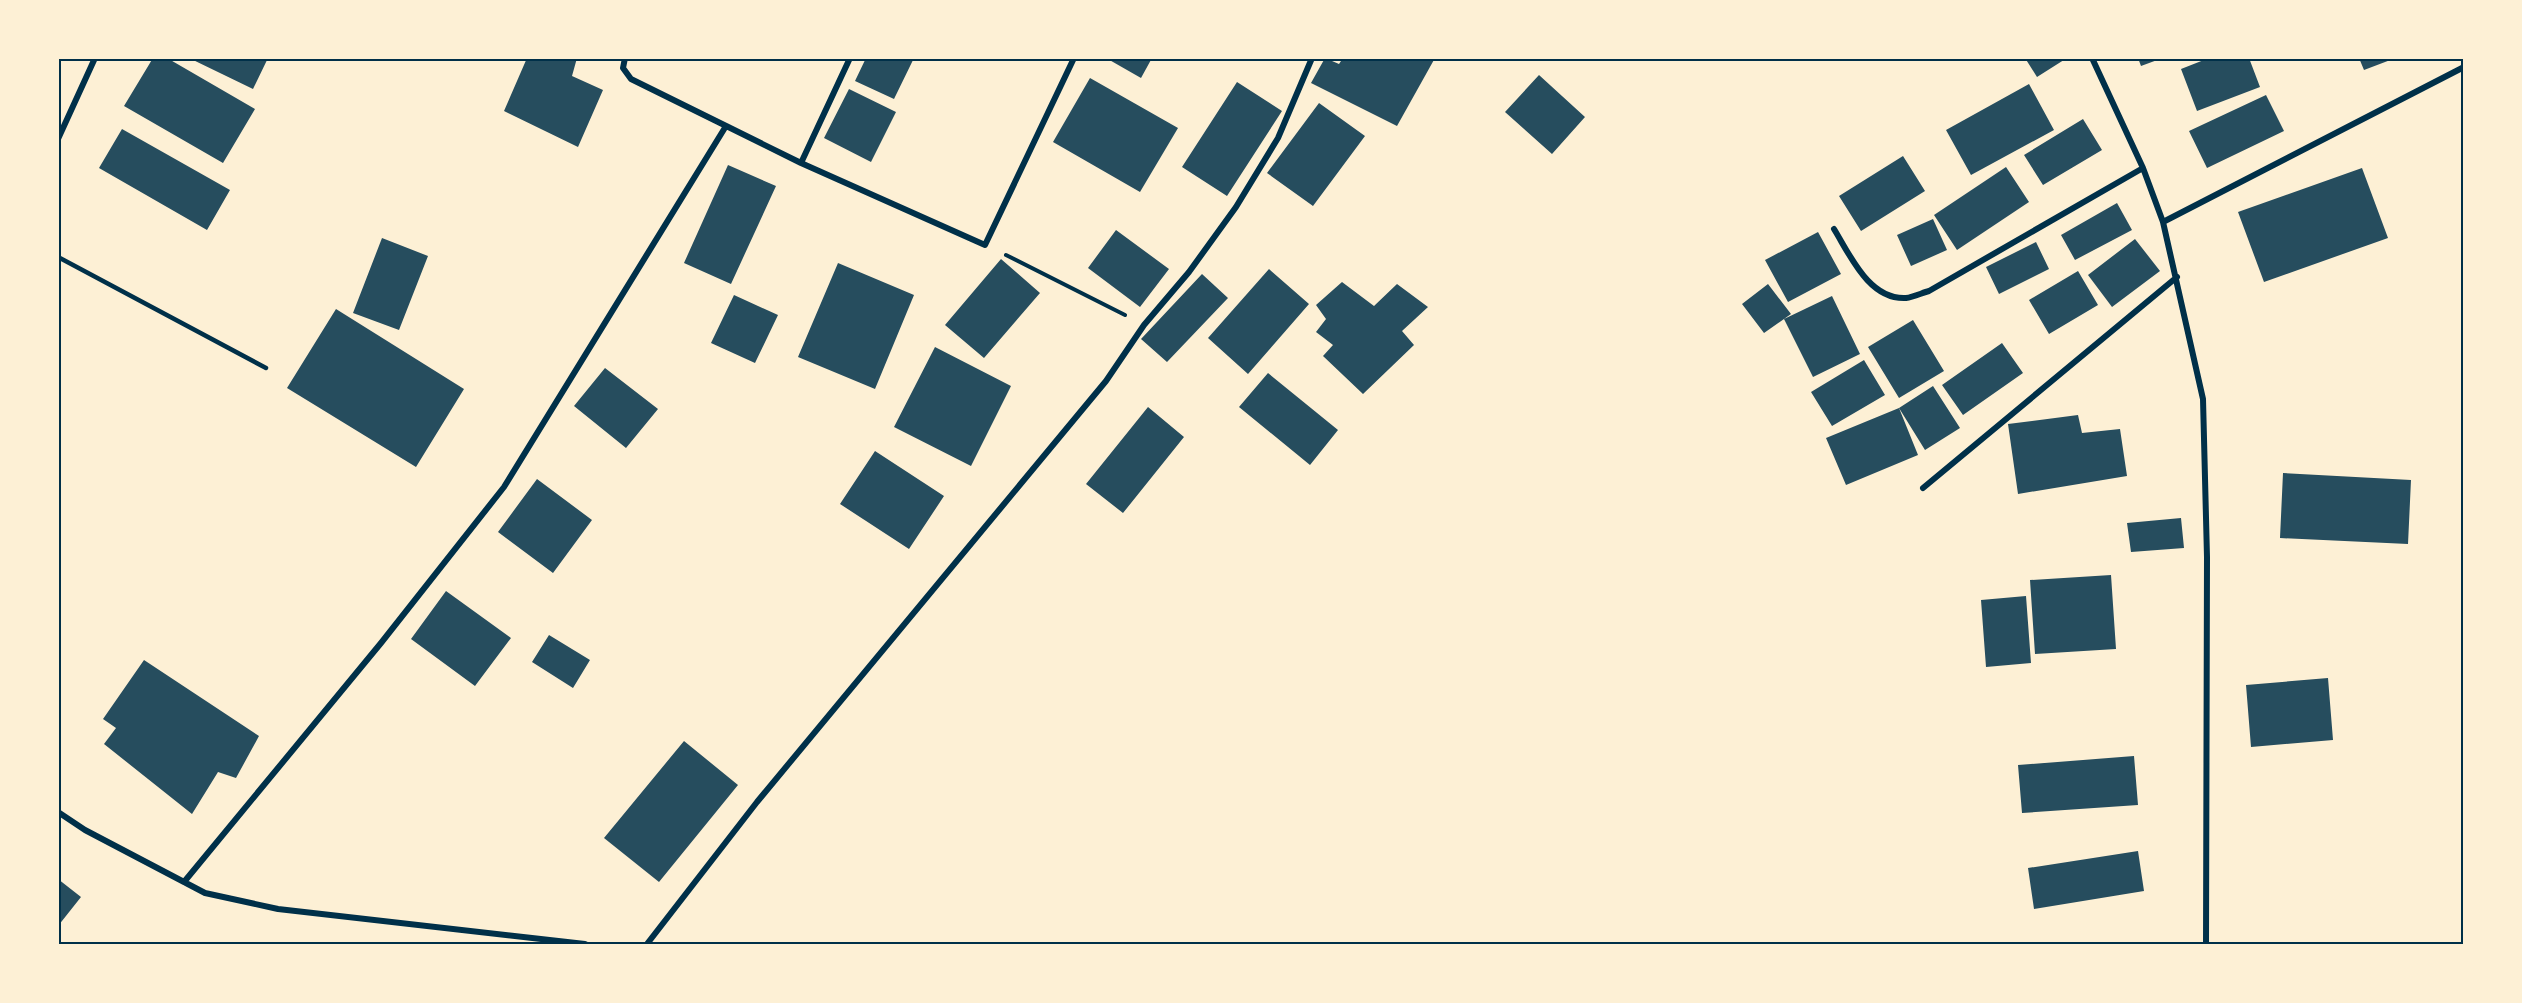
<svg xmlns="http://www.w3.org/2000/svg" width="2522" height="1003" font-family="'Roboto Condensed',sans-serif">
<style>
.building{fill:#264d5e}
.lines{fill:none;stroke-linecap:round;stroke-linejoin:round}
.path{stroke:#003049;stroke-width:4}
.service{stroke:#003049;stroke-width:4.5}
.minor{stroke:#003049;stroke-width:6}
.neatline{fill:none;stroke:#003049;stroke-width:2}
</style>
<rect width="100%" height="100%" fill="#fdf0d5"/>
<path class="building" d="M153,58H167L255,109L223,163L124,106Z
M189,58H268L253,89Z
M527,58H577L572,76L603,90L578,147L504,111Z
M866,58H914L894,99L855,81Z
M1106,58H1152L1141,78Z
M1325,58L1339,64L1343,58H1435L1397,126L1311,83Z
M2025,58H2067L2037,77Z
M2138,58H2160V59L2141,66Z
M2209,58H2249L2260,87L2197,111L2181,69Z
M2359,58H2393V59L2364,70Z
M1539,75L1585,117L1552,154L1505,112Z
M1090,78L1178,128L1140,192L1053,142Z
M1237,82L1282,111L1227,196L1182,167Z
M2029,84L2054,130L1971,175L1946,130Z
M849,89L896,112L871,162L824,138Z
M2266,95L2284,131L2207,168L2189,131Z
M1319,103L1365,136L1313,206L1267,173Z
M2083,119L2102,150L2043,185L2024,155Z
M122,129L230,190L207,230L99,168Z
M1903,156L1925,191L1861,231L1839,196Z
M728,165L776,186L731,284L684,263Z
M2006,167L2029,202L1957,250L1934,215Z
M2362,168L2388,238L2264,282L2238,212Z
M2117,203L2132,230L2075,260L2061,235Z
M1933,219L1947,250L1911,266L1897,235Z
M1116,230L1169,269L1140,307L1088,268Z
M1818,232L1841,274L1788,302L1765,260Z
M382,238L428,256L399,330L353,313Z
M2135,239L2160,271L2112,307L2088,275Z
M2036,242L2049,269L1999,294L1986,267Z
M1001,259L1040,293L984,358L945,325Z
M838,263L914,295L875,389L798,357Z
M1269,269L1309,304L1248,374L1208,338Z
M2078,271L2098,305L2049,334L2029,300Z
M1202,274L1228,298L1167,362L1141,339Z
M1342,282L1374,306L1397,284L1428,307L1402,331L1414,345L1363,394L1323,356L1333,345L1316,332L1326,319L1316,305Z
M1768,284L1791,314L1764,333L1742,304Z
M734,295L778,315L755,363L711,343Z
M1832,296L1860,354L1813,377L1784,319Z
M336,309L464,389L416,467L287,388Z
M1913,320L1944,371L1899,398L1868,347Z
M2002,343L2023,373L1963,415L1942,385Z
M935,347L1011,386L971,466L894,427Z
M1864,360L1885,395L1832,426L1811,392Z
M605,368L658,409L626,448L574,406Z
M1268,373L1338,430L1310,465L1239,407Z
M1933,386L1960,428L1925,450L1899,408Z
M1148,407L1184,437L1123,513L1086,484Z
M1899,408L1918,455L1846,485L1826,438Z
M2078,415L2082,433L2120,429L2127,476L2018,494L2008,424Z
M875,451L944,496L909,549L840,504Z
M2283,473L2411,480L2408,544L2280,538Z
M537,479L592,520L553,573L498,532Z
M2181,518L2184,548L2131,552L2127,523Z
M2111,575L2116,649L2035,654L2030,580Z
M446,591L511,638L475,686L411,639Z
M2026,596L2031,663L1986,667L1981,600Z
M549,635L590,660L573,688L532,662Z
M144,660L259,736L236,778L218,772L192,814L104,744L116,728L103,719Z
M2328,678L2333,740L2251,747L2246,685Z
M684,741L738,785L659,882L604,838Z
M2134,756L2138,805L2022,813L2018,765Z
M2138,851L2144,891L2034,909L2028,868Z
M58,879L81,897L58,926Z"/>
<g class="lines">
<path class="path" d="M1006,255L1125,315"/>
<path class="service" d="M58,257L266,368"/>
<path class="minor" d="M625,58L623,68L631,79L801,163L985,245L1074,58
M2092,58L2143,168L2163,222L2203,399L2207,557L2206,944
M58,139L95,58
M801,163L850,58
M2163,222L2464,67
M1834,229C1850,255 1869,300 1906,298C1913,297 1922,293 1929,291L2143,168
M1923,488L2177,277
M58,812L85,830L205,893L278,909L585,944
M184,882L381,643L504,487L726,126
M647,944L757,802L1106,381L1144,325L1189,272L1236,207L1278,138L1312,58"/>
</g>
<rect width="2522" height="1003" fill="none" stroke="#fdf0d5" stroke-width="120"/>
<rect x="60" y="60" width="2402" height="883" class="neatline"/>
</svg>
